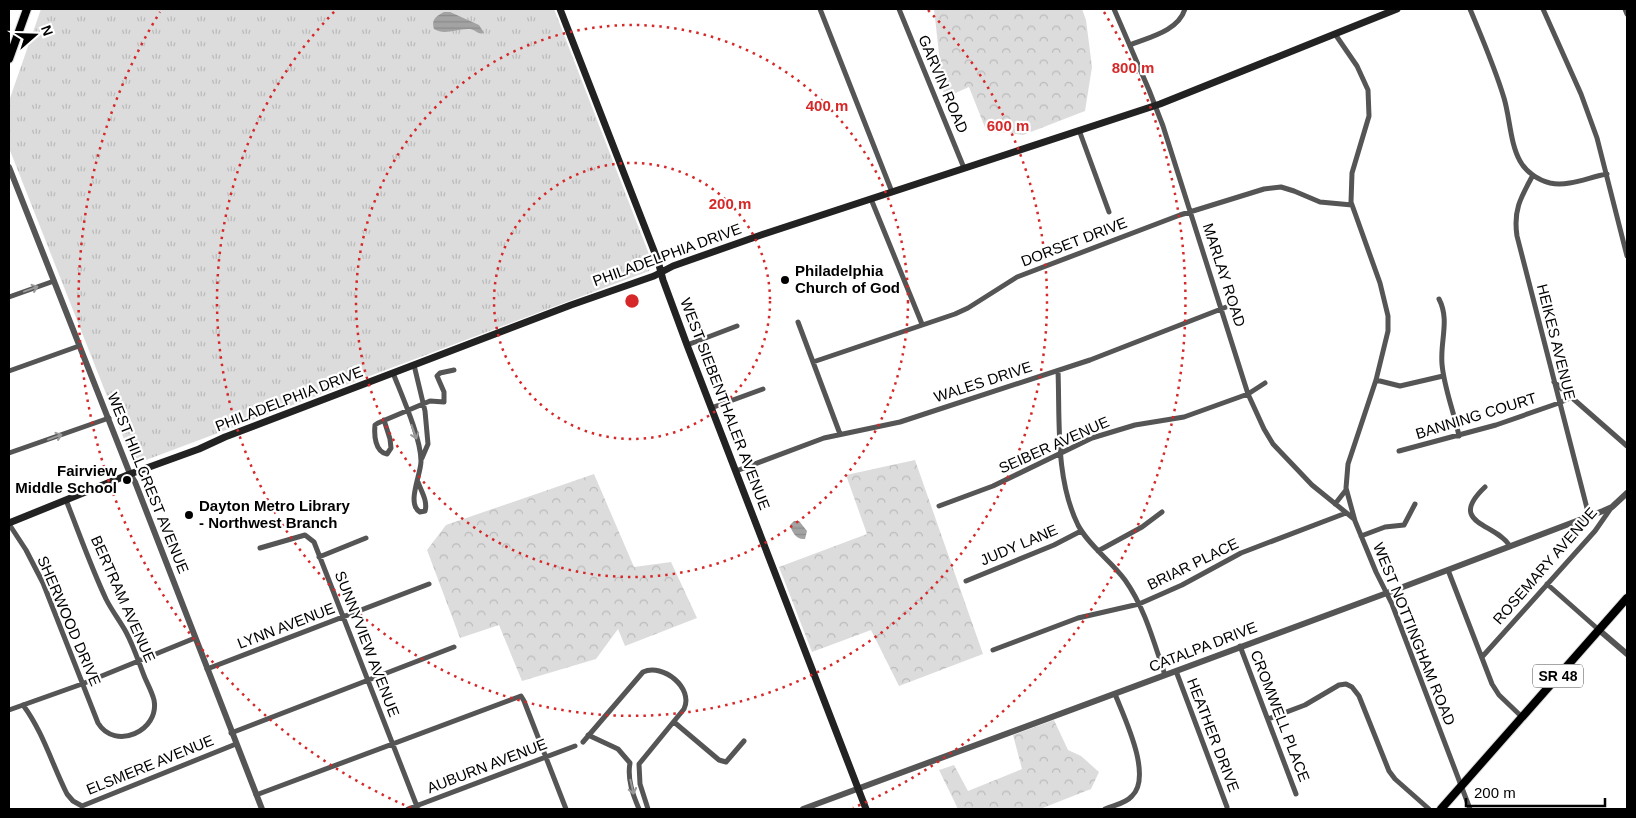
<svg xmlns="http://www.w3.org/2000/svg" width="1636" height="818" font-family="Helvetica,sans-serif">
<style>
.grass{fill:url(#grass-tufts)}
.forest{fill:url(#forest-crowns)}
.water{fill:url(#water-rules)}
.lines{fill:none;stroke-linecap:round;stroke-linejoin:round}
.primary-casing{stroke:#dbdbdb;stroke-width:10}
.minor{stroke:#555;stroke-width:5}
.tertiary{stroke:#555;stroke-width:6}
.secondary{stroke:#222;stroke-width:7}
.primary{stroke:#000;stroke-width:8}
.oneway{stroke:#999}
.ring{fill:none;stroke:#d62828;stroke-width:2.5;stroke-dasharray:2.5 5}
.poi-dot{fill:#000;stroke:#fff;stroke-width:2}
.labels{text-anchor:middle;stroke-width:4.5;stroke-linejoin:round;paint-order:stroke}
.shield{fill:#fff;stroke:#4c4c4c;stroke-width:1}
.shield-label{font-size:14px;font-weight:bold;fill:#000}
.street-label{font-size:15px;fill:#000;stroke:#fff}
.poi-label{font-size:15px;font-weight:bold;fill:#000;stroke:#fff;text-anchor:start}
.centre{fill:#d62828;stroke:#fff;stroke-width:2.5}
.ring-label{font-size:15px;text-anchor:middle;font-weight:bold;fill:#d62828;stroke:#fff;stroke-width:4.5;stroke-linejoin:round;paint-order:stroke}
</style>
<defs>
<pattern id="grass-tufts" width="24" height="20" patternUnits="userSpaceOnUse" patternTransform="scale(1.25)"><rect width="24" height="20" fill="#dcdcdc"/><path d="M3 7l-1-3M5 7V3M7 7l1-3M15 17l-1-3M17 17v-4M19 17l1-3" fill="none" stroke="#bbb"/></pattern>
<pattern id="forest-crowns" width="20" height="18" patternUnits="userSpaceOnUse" patternTransform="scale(1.25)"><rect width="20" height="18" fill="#dcdcdc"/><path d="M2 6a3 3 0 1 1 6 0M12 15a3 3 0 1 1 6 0" fill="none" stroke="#bbb"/></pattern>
<pattern id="water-rules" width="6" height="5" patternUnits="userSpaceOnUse" patternTransform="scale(1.25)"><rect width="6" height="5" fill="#a3a3a3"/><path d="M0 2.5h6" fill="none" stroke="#8b8b8b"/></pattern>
</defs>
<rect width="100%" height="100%" fill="#fff"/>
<path class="grass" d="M41,9H554L652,262L649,271L138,463L133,462L9,148V101Z"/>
<path class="forest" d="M934,9H1082L1086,20L1092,67L1085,111L1023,135L986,130L969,87L944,98Z
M915,460L983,654L899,686L871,630L812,652L779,567L867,534L846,475Z
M594,474L634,567L671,562L697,618L625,646L618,629L596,659L522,681L499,625L460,638L427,550L446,525Z
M1054,720L1068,750L1081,756L1099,772L1091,789L1040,809H958L939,770L954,765L968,791L1022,769L1013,735Z"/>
<path class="water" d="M444,12H450L479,25L484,33C478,35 476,30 470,29C457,28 445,36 434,29C431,20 436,16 444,12Z
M794,521H799L807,531L805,539C796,540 792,532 790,525Z"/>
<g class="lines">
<g class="primary-casing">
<path id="primary" d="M9,59L27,9
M1441,809L1627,598"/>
</g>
<path class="minor" d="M820,9L892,192
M899,9L964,168
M1114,9L1149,90L1163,126L1248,394L1264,429L1273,444L1312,485L1354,519
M1470,9C1482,38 1495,68 1504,98C1510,118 1510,143 1520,161C1526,172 1538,180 1550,183C1569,187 1589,177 1607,174
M1543,9L1581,94L1597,138L1627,256
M1625,9L1627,14
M1335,34L1357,66L1368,90L1369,116L1352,173L1351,202L1380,283L1388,316V331L1376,380L1348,464L1346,488L1355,521L1376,572L1392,604L1470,809
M1130,45C1150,37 1178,31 1185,9
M1079,130L1109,212
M1533,175C1521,197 1513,210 1517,236L1589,516
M871,199L922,324
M9,297L54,281
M1439,299C1450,320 1440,341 1442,364C1444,388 1454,412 1459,436
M798,322L840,434
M687,345L737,326
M813,362L955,314L968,308L1017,277L1180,215L1264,189L1281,187L1294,191L1320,202L1352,205
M414,365L425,411L428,444L422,458
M9,371L79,346
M1058,371C1060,421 1055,478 1078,525C1089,546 1111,561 1125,580C1145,608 1154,643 1165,675
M393,373C402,396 421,438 421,461C421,475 406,504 420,512L425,511C428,501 421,491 418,482
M1376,380L1400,386L1443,376
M1554,382L1627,446
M711,408L763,389
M384,420L390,439L391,448L387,454C375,452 374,435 375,425L378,423L430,401L444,402V392L437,376L440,373L454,370
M1399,451L1496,425L1559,403L1572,397
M9,453L109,418
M736,471L824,438L900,422L1090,360L1234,304
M1485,487C1446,524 1496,523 1510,546
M1335,504L1346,490
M939,506L993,486L1092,438L1135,425L1184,417L1248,394L1265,383
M9,524L26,550L43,583L98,723C115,751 160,731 154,700C152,692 148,685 145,678C139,663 134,647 126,632C120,621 112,611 106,599C91,567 79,533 66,500
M1361,536L1385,527L1404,525L1415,504
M260,548L305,535L314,542L418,809
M1098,551L1142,527L1162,512
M319,557L366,538
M1448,570L1492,684L1499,695L1522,717
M966,581L1054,545L1081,531
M1547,584L1599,630
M1240,646L1296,794
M993,650L1078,618L1139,604L1182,585L1241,553L1346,513
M1482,657L1595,531L1611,508
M207,669L429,584
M1176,671L1227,807
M23,705C43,732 52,764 67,794L73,801L82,806L236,744
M9,710L82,684L195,638
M1268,719L1305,705L1339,685L1346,684L1352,687L1359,696L1389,771L1395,779L1429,809
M674,722L719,760L726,762L744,741
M231,733L454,647
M588,735L618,749L630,763C627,779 633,795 639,809
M583,742L643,672C663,663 694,688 684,709L639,764L640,784L648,809
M256,795L521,696L524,701L566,809
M408,809L575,746
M1105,809C1114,805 1125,804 1132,796C1153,776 1124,717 1115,694"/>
<path class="tertiary" d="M9,167L130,474L135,482L262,809
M1599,630L1627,654
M803,809L1395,590L1603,511L1612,507L1627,493"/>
<path class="secondary" d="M560,9L658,261L663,280L687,345L866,809
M9,523L130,474L199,449L225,437L571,305L654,276L673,266L761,235L1160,104L1397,9"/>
<use href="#primary" class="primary"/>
</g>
<defs><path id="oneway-shaft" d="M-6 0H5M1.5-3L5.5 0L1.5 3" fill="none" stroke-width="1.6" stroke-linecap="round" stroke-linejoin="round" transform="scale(1.25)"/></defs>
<g class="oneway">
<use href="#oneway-shaft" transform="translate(31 289) rotate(-20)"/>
<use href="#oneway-shaft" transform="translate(414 432) rotate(70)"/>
<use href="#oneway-shaft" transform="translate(55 437) rotate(-20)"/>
<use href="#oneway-shaft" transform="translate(632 787) rotate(77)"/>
</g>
<g class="ring">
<circle cx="632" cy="301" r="138"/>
<circle cx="632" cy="301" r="276"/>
<path d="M928 10A415 415 0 1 1 336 10"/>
<path d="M411 808A553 553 0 0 1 160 12M1104 12A553 553 0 0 1 853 808"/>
</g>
<g class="poi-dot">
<circle cx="785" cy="280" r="5"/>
<circle cx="127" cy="480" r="5"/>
<circle cx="189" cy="515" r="5"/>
</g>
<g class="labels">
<rect class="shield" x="1533" y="664.5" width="50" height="23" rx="4"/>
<g class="shield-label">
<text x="1558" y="681">SR 48</text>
</g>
<g class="street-label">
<text transform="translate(943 84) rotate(67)" y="5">GARVIN ROAD</text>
<text transform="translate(1074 242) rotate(-21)" y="5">DORSET DRIVE</text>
<text transform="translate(667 255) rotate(-20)" y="5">PHILADELPHIA DRIVE</text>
<text transform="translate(1224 275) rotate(72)" y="5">MARLAY ROAD</text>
<text transform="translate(1556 342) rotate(76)" y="5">HEIKES AVENUE</text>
<text transform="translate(983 382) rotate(-18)" y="5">WALES DRIVE</text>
<text transform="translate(289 399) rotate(-21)" y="5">PHILADELPHIA DRIVE</text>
<text transform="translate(725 404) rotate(69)" y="5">WEST SIEBENTHALER AVENUE</text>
<text transform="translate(1476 416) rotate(-17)" y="5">BANNING COURT</text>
<text transform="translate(1054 445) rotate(-24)" y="5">SEIBER AVENUE</text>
<text transform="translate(148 483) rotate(68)" y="5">WEST HILLCREST AVENUE</text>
<text transform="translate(1019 545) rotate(-23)" y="5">JUDY LANE</text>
<text transform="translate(1193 564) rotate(-26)" y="5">BRIAR PLACE</text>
<text transform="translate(1545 566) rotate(-49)" y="5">ROSEMARY AVENUE</text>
<text transform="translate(123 599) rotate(66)" y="5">BERTRAM AVENUE</text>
<text transform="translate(69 621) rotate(67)" y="5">SHERWOOD DRIVE</text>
<text transform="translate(286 626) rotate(-21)" y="5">LYNN AVENUE</text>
<text transform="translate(1414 634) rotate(68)" y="5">WEST NOTTINGHAM ROAD</text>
<text transform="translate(367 644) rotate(69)" y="5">SUNNYVIEW AVENUE</text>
<text transform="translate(1203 647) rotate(-21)" y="5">CATALPA DRIVE</text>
<text transform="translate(1280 716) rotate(69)" y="5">CROMWELL PLACE</text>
<text transform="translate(1213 735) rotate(69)" y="5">HEATHER DRIVE</text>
<text transform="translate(150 765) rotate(-22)" y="5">ELSMERE AVENUE</text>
<text transform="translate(487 766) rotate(-21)" y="5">AUBURN AVENUE</text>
</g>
<g class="poi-label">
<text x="795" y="276">Philadelphia<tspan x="795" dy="17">Church of God</tspan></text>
<text x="117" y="476" text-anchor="end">Fairview<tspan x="117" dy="17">Middle School</tspan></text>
<text x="199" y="511">Dayton Metro Library<tspan x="199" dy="17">- Northwest Branch</tspan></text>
</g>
</g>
<circle cx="632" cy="301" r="8" class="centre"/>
<g class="ring-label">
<text x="1133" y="73">800 m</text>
<text x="827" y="111">400 m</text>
<text x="1008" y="131">600 m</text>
<text x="730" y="209">200 m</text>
</g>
<rect width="1636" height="818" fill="none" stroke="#000000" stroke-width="20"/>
<g transform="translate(35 35) rotate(70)" stroke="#ffffff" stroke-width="4" paint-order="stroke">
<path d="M0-4L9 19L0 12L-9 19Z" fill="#000000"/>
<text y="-8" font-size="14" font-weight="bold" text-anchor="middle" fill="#000000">N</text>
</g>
<path d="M1466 798v8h139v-8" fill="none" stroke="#000000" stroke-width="2.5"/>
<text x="1474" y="798" font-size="15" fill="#000000" stroke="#ffffff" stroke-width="4" paint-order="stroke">200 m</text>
</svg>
